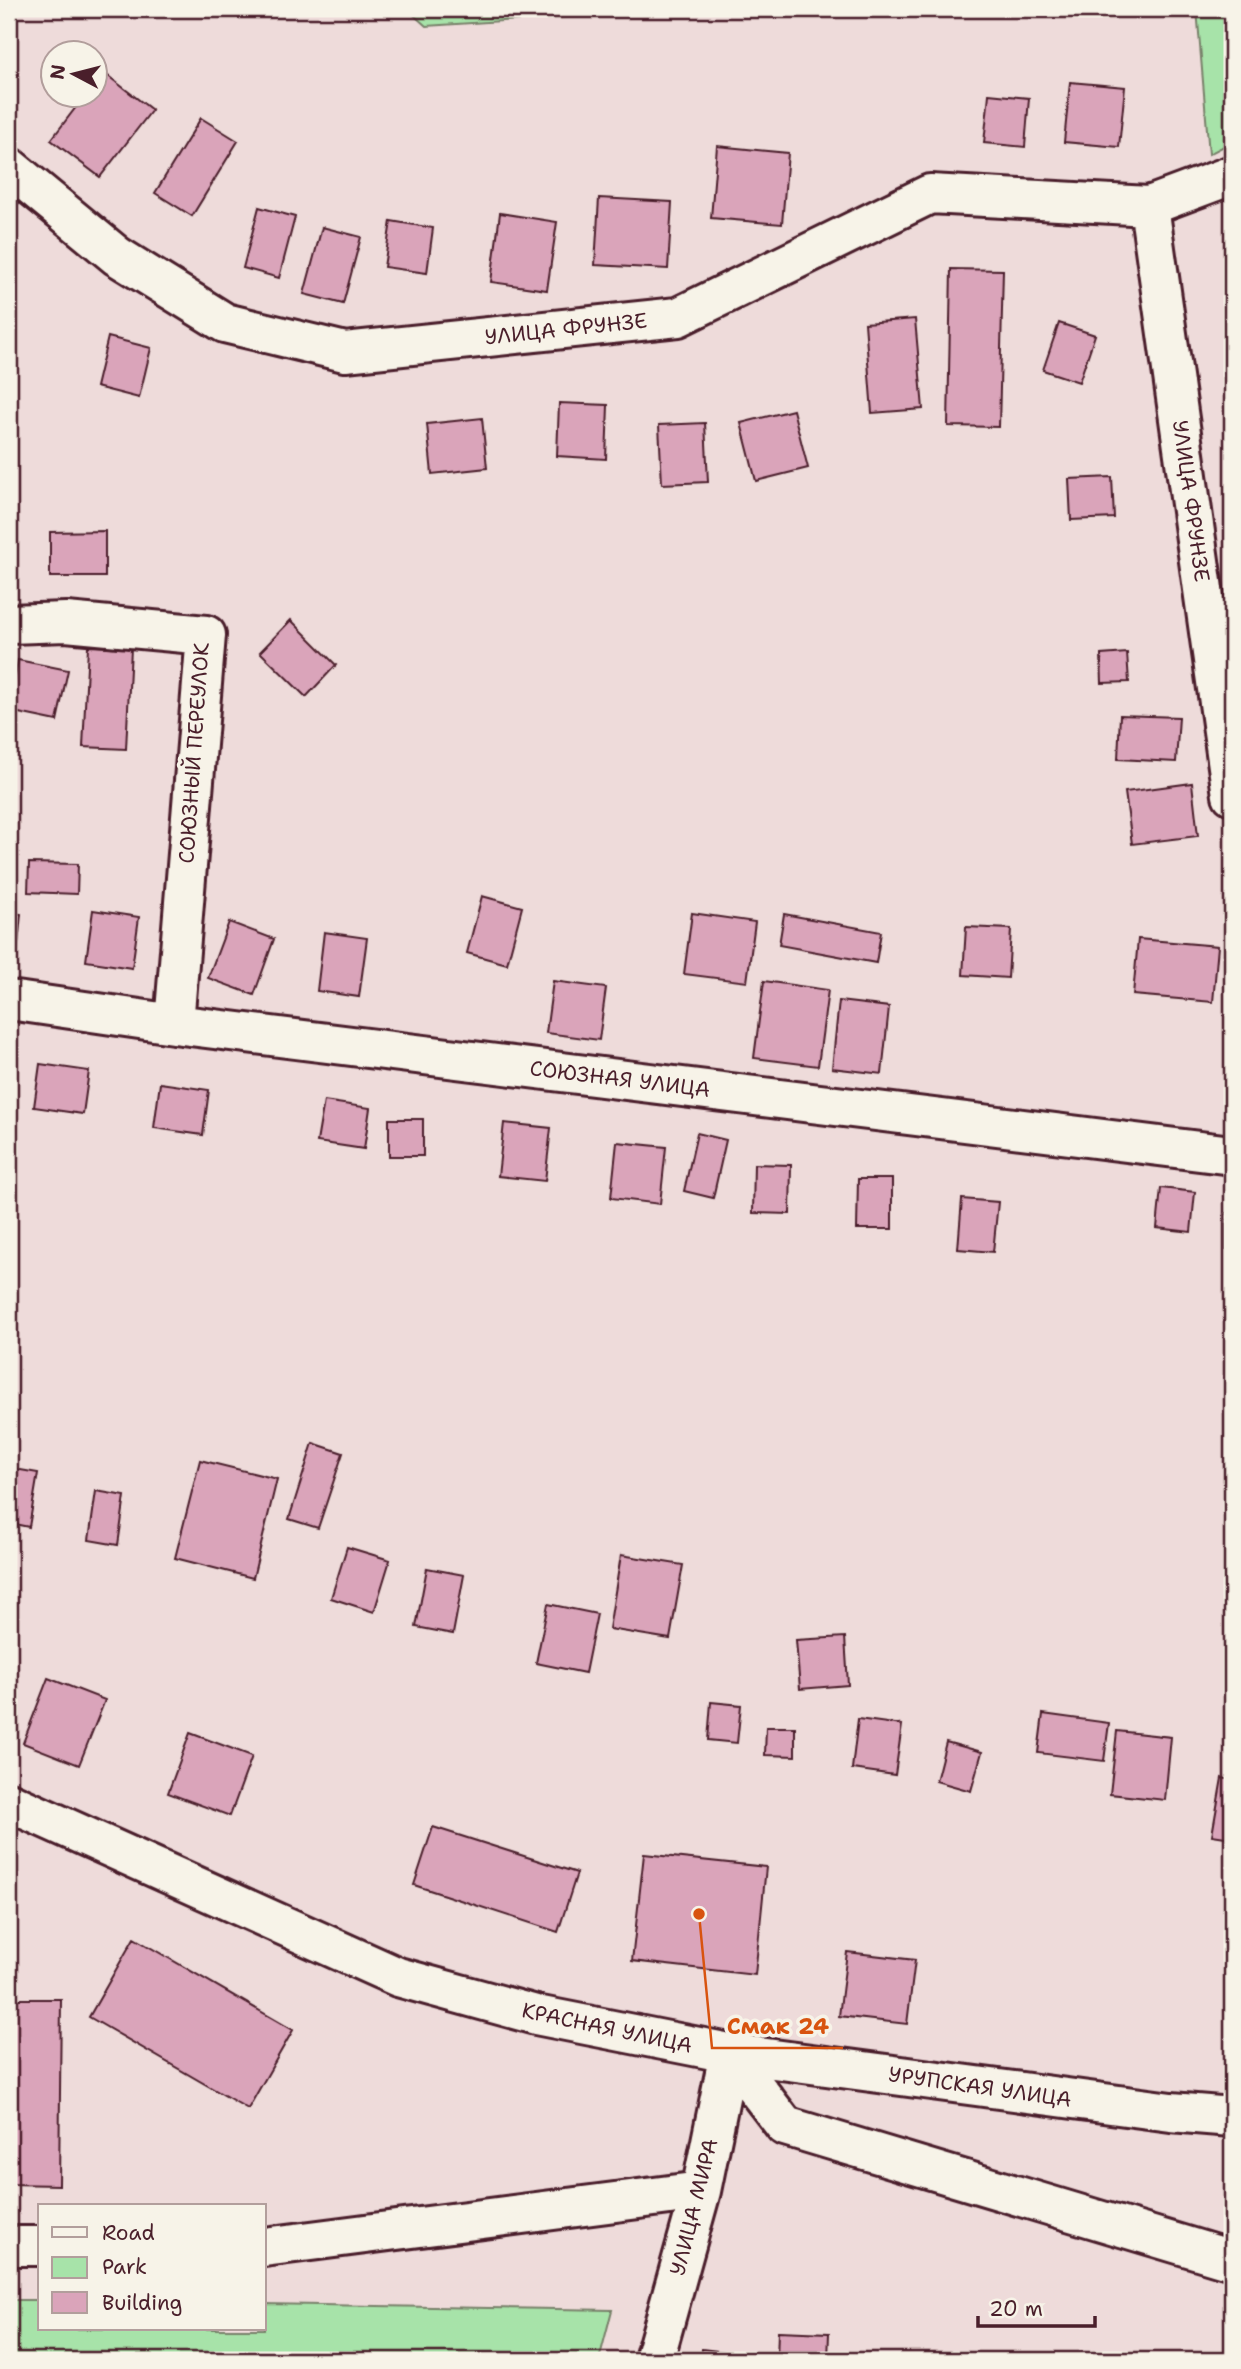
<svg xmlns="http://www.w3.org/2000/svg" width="1241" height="2369" font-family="'Shantell Sans',sans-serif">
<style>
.green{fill:#a7e3a9;stroke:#78816a;stroke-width:2}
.building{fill:#daa4ba;stroke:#4a1f2b;stroke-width:2}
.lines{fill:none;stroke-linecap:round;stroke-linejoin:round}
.street-casing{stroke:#4a1f2b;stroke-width:44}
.secondary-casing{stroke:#4a1f2b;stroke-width:44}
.street{stroke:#f7f3e8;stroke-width:38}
.secondary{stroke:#f7f3e8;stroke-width:38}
.labels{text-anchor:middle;stroke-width:7;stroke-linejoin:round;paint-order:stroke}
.street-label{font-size:21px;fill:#4a1f2b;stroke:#f7f3e8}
.leader{fill:none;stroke:#d8530f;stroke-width:2.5}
.callout-dot{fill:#d8530f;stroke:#f7f3e8;stroke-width:2.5}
.callout-label{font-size:23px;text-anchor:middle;font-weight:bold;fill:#d8530f;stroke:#f7f3e8;stroke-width:7;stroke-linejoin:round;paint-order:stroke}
</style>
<rect width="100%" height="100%" fill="#eedbda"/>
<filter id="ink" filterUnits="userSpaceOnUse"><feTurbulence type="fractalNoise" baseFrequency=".0143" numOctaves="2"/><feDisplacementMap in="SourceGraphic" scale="14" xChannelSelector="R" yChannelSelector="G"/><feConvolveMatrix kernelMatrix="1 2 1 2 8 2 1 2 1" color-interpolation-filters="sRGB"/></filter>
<g filter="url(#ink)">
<path class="green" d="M407,9H624L598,15L426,26Z
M1197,9H1232V142L1209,154Z
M9,2300H40V2329H264V2304L612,2310L599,2360H9Z"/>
<path class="building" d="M103,72L152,110L100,177L51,140L86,94H94V83Z
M1070,82L1125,87L1119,147L1064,142Z
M989,94L1029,98L1025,147L984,143Z
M201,118L238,141L192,216L155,193Z
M717,146L788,153L782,224L711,218Z
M599,198L672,202L668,269L595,265Z
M259,207L295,217L279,278L243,268Z
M500,213L557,222L547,290L491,282Z
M391,221L433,228L427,273L384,267Z
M322,227L361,237L343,304L304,294Z
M951,269L1003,270L999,427L948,426Z
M915,319L923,409L872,413L865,323Z
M1059,323L1095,335L1079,382L1043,370Z
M108,337L151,348L139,398L96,387Z
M559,403L608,405L606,459L557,456Z
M793,410L808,468L756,481L741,423Z
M482,418L487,468L432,474L427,424Z
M705,423L708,482L662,484L659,425Z
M1112,477L1114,518L1071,520L1069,479Z
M105,531V577H50V532Z
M291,620L336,665L306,697L260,652Z
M88,646L131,648L126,749L83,747Z
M1127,653L1129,682L1102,683L1101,655Z
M18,660L68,670L57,721L9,711Z
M1120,715L1179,717L1176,762L1118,759Z
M1192,783L1198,836L1132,844L1125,792Z
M29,863L78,864L77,894L28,892Z
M482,896L522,907L507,964L467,953Z
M93,910L139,917L132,968L86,961Z
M9,912L21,914L17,955L9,954Z
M692,913L755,922L747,982L684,974Z
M784,914L881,932L876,963L779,945Z
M229,922L274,939L254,995L208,978Z
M966,927L1011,929L1008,978L963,975Z
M324,932L367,938L359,997L317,991Z
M1138,939L1218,946L1213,1002L1133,995Z
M553,981L606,988L599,1040L546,1033Z
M764,981L828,990L818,1066L754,1058Z
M839,1001L889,1007L882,1074L832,1068Z
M1227,1016H1232V1082Z
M40,1064L89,1071L83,1114L34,1107Z
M160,1083L209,1090L203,1135L154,1128Z
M324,1101L370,1108L364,1149L317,1142Z
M389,1119H423V1156H389Z
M504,1123L551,1128L545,1181L498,1176Z
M697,1133L726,1140L713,1198L684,1191Z
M617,1142L666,1147L660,1204L611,1198Z
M754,1164L791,1165L790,1214L753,1213Z
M858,1179H892V1229H857Z
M1161,1188L1195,1192L1191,1232L1157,1228Z
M962,1199L998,1202L993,1252L958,1249Z
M1226,1213H1232V1249H1226Z
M313,1443L343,1453L318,1528L289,1519Z
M200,1460L277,1479L253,1578L175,1558Z
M9,1468L38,1473L29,1527L9,1523Z
M96,1491L125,1496L118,1545L89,1540Z
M347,1547L390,1560L374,1612L331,1598Z
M621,1555L683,1565L670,1639L609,1629Z
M427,1568L464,1575L453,1634L416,1627Z
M548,1604L597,1614L585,1673L536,1663Z
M845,1637L848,1685L800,1689L796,1640Z
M48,1678L105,1700L79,1765L23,1743Z
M711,1702L741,1705L737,1743L708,1740Z
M1043,1714L1109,1723L1104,1761L1038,1753Z
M858,1719L902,1725L895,1775L852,1769Z
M766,1727H795V1756L765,1755Z
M1117,1731L1171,1737L1165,1800L1110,1794Z
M190,1733L252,1756L230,1816L168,1793Z
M946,1742L982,1752L971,1791L936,1781Z
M1222,1778L1232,1780V1838L1212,1835Z
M433,1827L577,1873L558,1932L414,1885Z
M644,1854L766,1867L755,1975L632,1961Z
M134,1938L293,2030L248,2109L89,2017Z
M847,1952L915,1960L907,2024L839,2016Z
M9,1999H61L59,2185L9,2184Z
M778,2331L829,2333L828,2360H777Z
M702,2349L750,2355L749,2360H701Z"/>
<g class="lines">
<g class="street-casing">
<path id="street" d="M9,167L117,256L225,323L345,352L678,317L930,194L1149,206L1232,175
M1149,206L1232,795
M9,624L66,622L206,635L174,1024
M9,1000L174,1024L1232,1155
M729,2053L785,2126L1232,2260
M9,2246H40
M264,2247L701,2191
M654,2360L701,2191L729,2053"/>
</g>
<g class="secondary-casing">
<path id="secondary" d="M9,1802L398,1977L536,2015L729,2053L1171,2112L1232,2117"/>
</g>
<use href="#street" class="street"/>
<use href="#secondary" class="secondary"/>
</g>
</g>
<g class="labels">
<g class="street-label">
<text transform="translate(566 329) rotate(-6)" y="7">УЛИЦА ФРУНЗЕ</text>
<text transform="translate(1191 501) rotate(82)" y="7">УЛИЦА ФРУНЗЕ</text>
<text transform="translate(194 753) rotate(-86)" y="7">СОЮЗНЫЙ ПЕРЕУЛОК</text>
<text transform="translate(620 1079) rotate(7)" y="7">СОЮЗНАЯ УЛИЦА</text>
<text transform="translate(607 2028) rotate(12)" y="7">КРАСНАЯ УЛИЦА</text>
<text transform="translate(980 2087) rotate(8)" y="7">УРУПСКАЯ УЛИЦА</text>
<text transform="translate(694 2207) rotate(-76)" y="7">УЛИЦА МИРА</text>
</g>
</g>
<path class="leader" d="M699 1914L712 2048H843"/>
<circle class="callout-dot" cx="699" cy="1914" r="7"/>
<g class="callout-label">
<text x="778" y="2034">Смак 24</text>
</g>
<rect width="1241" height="2369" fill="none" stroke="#f7f3e8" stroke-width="35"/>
<rect x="18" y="18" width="1206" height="2334" fill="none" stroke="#4a1f2b" stroke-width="2.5" filter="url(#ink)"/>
<rect x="38" y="2204" width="228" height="126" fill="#f7f3e8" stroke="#b29e9c" stroke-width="2"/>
<rect x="52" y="2227" width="35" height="10" fill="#f7f3e8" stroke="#b29e9c" stroke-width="2"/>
<text x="102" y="2240" font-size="21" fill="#4a1f2b">Road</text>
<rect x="52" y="2257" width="35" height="21" fill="#a7e3a9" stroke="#b29e9c" stroke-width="2"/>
<text x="102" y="2274" font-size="21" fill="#4a1f2b">Park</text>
<rect x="52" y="2292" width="35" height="21" fill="#daa4ba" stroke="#b29e9c" stroke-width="2"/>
<text x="102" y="2310" font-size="21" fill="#4a1f2b">Building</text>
<g transform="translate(74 74) rotate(277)"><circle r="33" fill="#f7f3e8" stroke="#b29e9c" stroke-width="2"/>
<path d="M0-5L12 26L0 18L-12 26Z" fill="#4a1f2b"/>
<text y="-10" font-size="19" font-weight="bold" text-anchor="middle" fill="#4a1f2b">N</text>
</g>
<path d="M978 2316v10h117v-10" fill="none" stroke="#4a1f2b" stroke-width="3.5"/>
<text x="989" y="2316" font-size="21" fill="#4a1f2b" stroke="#f7f3e8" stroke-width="5" paint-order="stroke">20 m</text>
</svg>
